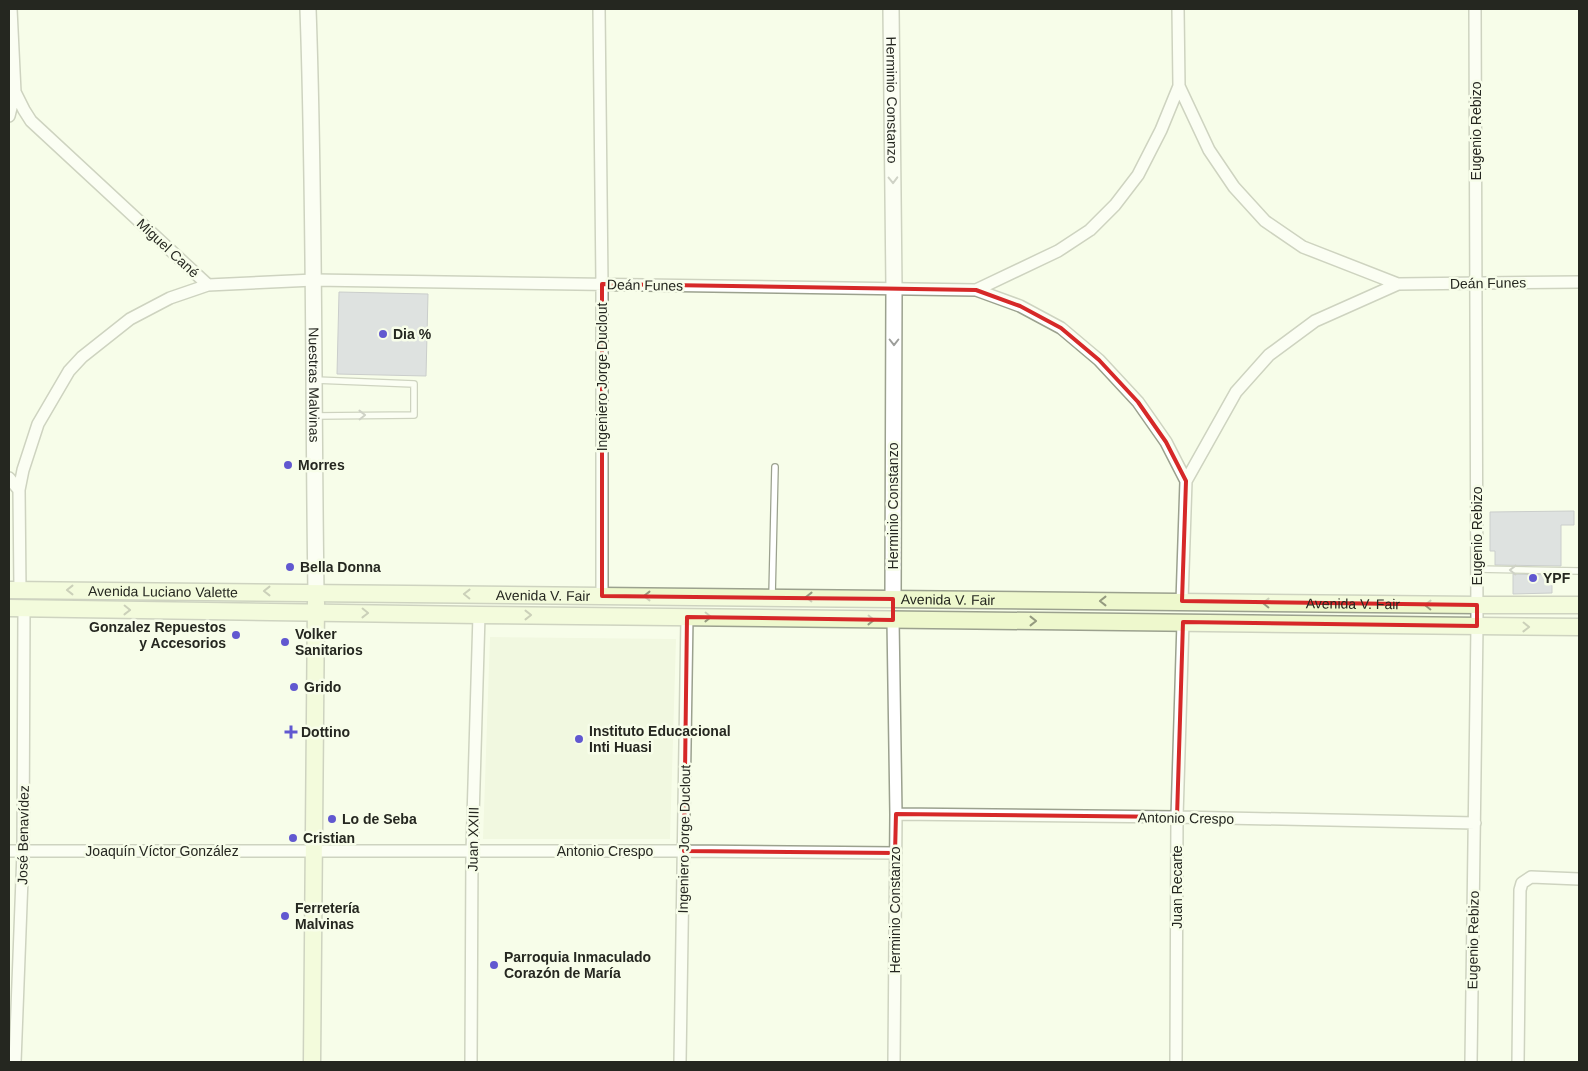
<svg xmlns="http://www.w3.org/2000/svg" width="1588" height="1071" font-family="Helvetica,sans-serif">
<style>
.built{fill:#e9f1d5}
.building{fill:#bfc1d5;stroke:#9394a7}
.lines{fill:none;stroke-linecap:round;stroke-linejoin:round}
.service-casing{stroke:#9ba18e;stroke-width:8}
.minor-casing{stroke:#9ba18e;stroke-width:14}
.tertiary-casing{stroke:#9ba18e;stroke-width:18}
.secondary-casing{stroke:#9ba18e;stroke-width:19}
.service{stroke:#fff;stroke-width:5.5}
.minor{stroke:#fff;stroke-width:11}
.tertiary{stroke:#fff;stroke-width:15}
.secondary{stroke:#eef8cd;stroke-width:16}
.oneway{stroke:#9d9e9b}
.oneway2{stroke:#949a7f}
.marked{fill:none;stroke:#d62828;stroke-width:4;stroke-linejoin:round}
.poi-dot{fill:#6158d0;stroke:#f7fde9;stroke-width:2}
.labels{text-anchor:middle;stroke-width:5;stroke-linejoin:round;paint-order:stroke}
.street-label{font-size:14px;fill:#252720;stroke:#f7fde9}
.poi-label{font-size:14px;font-weight:bold;fill:#252720;stroke:#f7fde9;text-anchor:start}
</style>
<rect width="100%" height="100%" fill="#f7fde9"/>
<path class="built" d="M490,637L676,639L670,839H483Z"/>
<path class="building" d="M339,292L428,294L426,376L337,374Z
M1574,511V525H1561V566L1495,565V551H1490V512Z
M1513,574L1552,575V593L1513,594Z"/>
<g class="lines">
<g class="service-casing">
<path id="service" d="M315,380L414,384V415L316,416
M1477,569L1579,571
M772,597L775,467"/>
</g>
<g class="minor-casing">
<path id="minor" d="M11,9L15,92
M599,9L602,284V596
M1179,86L1209,150L1234,187L1265,221L1303,247L1398,284L1579,282
M9,116L15,92L24,110L31,121L208,285
M976,290L1058,251L1090,230L1115,205L1138,175L1161,130L1179,86L1178,9
M9,478L19,490
M20,590L19,490L23,470L38,424L69,371L82,357L130,319L170,298L208,285L314,280L976,290L1020,306L1061,328L1099,360L1138,402L1166,442L1186,481
M1182,601L1186,481L1236,392L1269,355L1315,321L1398,284
M893,620L896,814L894,1062
M896,814L1177,817L1475,823
M9,851H684L895,853
M15,1062L23,852L24,608
M471,1062L472,852L479,615
M680,1062L687,617
M1176,1062L1177,817L1183,622
M1471,1062L1477,626L1475,9
M1518,1062L1520,890L1522,883L1531,877L1579,879"/>
</g>
<g class="tertiary-casing">
<g id="tertiary">
<path id="s1" d="M308,9C315,203 313,397 316,592"/>
<path id="s2" d="M891,9L894,288L893,599"/>
</g>
</g>
<g class="secondary-casing">
<g id="secondary">
<path id="s3" d="M9,590L1477,605H1579"/>
<path d="M9,608L479,615L1579,627"/>
<path d="M312,1062L316,602"/>
</g>
</g>
<use href="#service" class="service"/>
<use href="#minor" class="minor"/>
<use href="#tertiary" class="tertiary"/>
<use href="#secondary" class="secondary"/>
</g>
<defs><path id="oneway-chevron" d="M-2-3.5L2.5 0L-2 3.5" fill="none" stroke-width="1.6" stroke-linecap="round" stroke-linejoin="round" transform="scale(1.25)"/></defs>
<g class="oneway">
<use href="#oneway-chevron" transform="translate(893 180) rotate(89)"/>
<use href="#oneway-chevron" transform="translate(894 342) rotate(90)"/>
<use href="#oneway-chevron" transform="translate(362 415) rotate(-1)"/>
<use href="#oneway-chevron" transform="translate(1513 570) rotate(-179)"/>
</g>
<g class="oneway2">
<use href="#oneway-chevron" transform="translate(70 590) rotate(-180)"/>
<use href="#oneway-chevron" transform="translate(267 591) rotate(-180)"/>
<use href="#oneway-chevron" transform="translate(467 594) rotate(-179)"/>
<use href="#oneway-chevron" transform="translate(647 596) rotate(-180)"/>
<use href="#oneway-chevron" transform="translate(809 597) rotate(-179)"/>
<use href="#oneway-chevron" transform="translate(1103 601) rotate(-180)"/>
<use href="#oneway-chevron" transform="translate(1266 603) rotate(-179)"/>
<use href="#oneway-chevron" transform="translate(1428 605) rotate(-179)"/>
<use href="#oneway-chevron" transform="translate(127 610) rotate(1)"/>
<use href="#oneway-chevron" transform="translate(365 613) rotate(1)"/>
<use href="#oneway-chevron" transform="translate(528 615)"/>
<use href="#oneway-chevron" transform="translate(708 617) rotate(1)"/>
<use href="#oneway-chevron" transform="translate(871 620) rotate(1)"/>
<use href="#oneway-chevron" transform="translate(1033 621)"/>
<use href="#oneway-chevron" transform="translate(1526 627) rotate(1)"/>
</g>
<path d="M0 0H1588V1071H0ZM602,284L976,290L1020,306L1061,328L1099,360L1138,402L1166,442L1186,481L1182,601L1477,605V626L1183,622L1177,817L896,814L895,853L684,851L687,617L893,620V599L602,596Z" fill="#f7fde9" fill-opacity=".55" fill-rule="evenodd"/>
<path class="marked" d="M602,284L976,290L1020,306L1061,328L1099,360L1138,402L1166,442L1186,481L1182,601L1477,605V626L1183,622L1177,817L896,814L895,853L684,851L687,617L893,620V599L602,596Z"/>
<g class="poi-dot">
<circle cx="383" cy="334" r="5"/>
<circle cx="288" cy="465" r="5"/>
<circle cx="290" cy="567" r="5"/>
<circle cx="1533" cy="578" r="5"/>
<circle cx="236" cy="635" r="5"/>
<circle cx="285" cy="642" r="5"/>
<circle cx="294" cy="687" r="5"/>
<path d="M288.5 724.5h5v5h5v5h-5v5h-5v-5h-5v-5h5z"/>
<circle cx="579" cy="739" r="5"/>
<circle cx="332" cy="819" r="5"/>
<circle cx="293" cy="838" r="5"/>
<circle cx="285" cy="916" r="5"/>
<circle cx="494" cy="965" r="5"/>
</g>
<g class="labels">
<g class="street-label">
<text dy="5" stroke="none"><textPath href="#s2" startOffset="91">Herminio Constanzo</textPath></text>
<text transform="translate(1476 131) rotate(-90)" y="5">Eugenio Rebizo</text>
<text transform="translate(168 248) rotate(43)" y="5">Miguel Cané</text>
<text transform="translate(1488 283) rotate(-1)" y="5">Deán Funes</text>
<text transform="translate(645 285) rotate(1)" y="5">Deán Funes</text>
<text transform="translate(602 377) rotate(-90)" y="5">Ingeniero Jorge Duclout</text>
<text dy="5" stroke="none"><textPath href="#s1" startOffset="376">Nuestras Malvinas</textPath></text>
<text transform="translate(893 506) rotate(-90)" y="5">Herminio Constanzo</text>
<text transform="translate(1477 536) rotate(-90)" y="5">Eugenio Rebizo</text>
<text dy="5" stroke="none"><textPath href="#s3" startOffset="154">Avenida Luciano Valette</textPath></text>
<text dy="5" stroke="none"><textPath href="#s3" startOffset="534">Avenida V. Fair</textPath></text>
<text dy="5" stroke="none"><textPath href="#s3" startOffset="939">Avenida V. Fair</textPath></text>
<text dy="5" stroke="none"><textPath href="#s3" startOffset="1344">Avenida V. Fair</textPath></text>
<text transform="translate(1186 818) rotate(1)" y="5">Antonio Crespo</text>
<text transform="translate(23 835) rotate(-89)" y="5">José Benavídez</text>
<text transform="translate(473 839) rotate(-89)" y="5">Juan XXIII</text>
<text transform="translate(684 839) rotate(-89)" y="5">Ingeniero Jorge Duclout</text>
<text x="162" y="856">Joaquín Víctor González</text>
<text x="605" y="856">Antonio Crespo</text>
<text transform="translate(1177 887) rotate(-90)" y="5">Juan Recarte</text>
<text transform="translate(895 910) rotate(-90)" y="5">Herminio Constanzo</text>
<text transform="translate(1473 940) rotate(-89)" y="5">Eugenio Rebizo</text>
</g>
<g class="poi-label">
<text x="393" y="339">Dia %</text>
<text x="298" y="470">Morres</text>
<text x="300" y="572">Bella Donna</text>
<text x="1543" y="583">YPF</text>
<text x="226" y="632" text-anchor="end">Gonzalez Repuestos<tspan x="226" dy="16">y Accesorios</tspan></text>
<text x="295" y="639">Volker<tspan x="295" dy="16">Sanitarios</tspan></text>
<text x="304" y="692">Grido</text>
<text x="589" y="736">Instituto Educacional<tspan x="589" dy="16">Inti Huasi</tspan></text>
<text x="301" y="737">Dottino</text>
<text x="342" y="824">Lo de Seba</text>
<text x="303" y="843">Cristian</text>
<text x="295" y="913">Ferretería<tspan x="295" dy="16">Malvinas</tspan></text>
<text x="504" y="962">Parroquia Inmaculado<tspan x="504" dy="16">Corazón de María</tspan></text>
</g>
</g>
<rect width="1588" height="1071" fill="none" stroke="#252720" stroke-width="20"/>
</svg>
